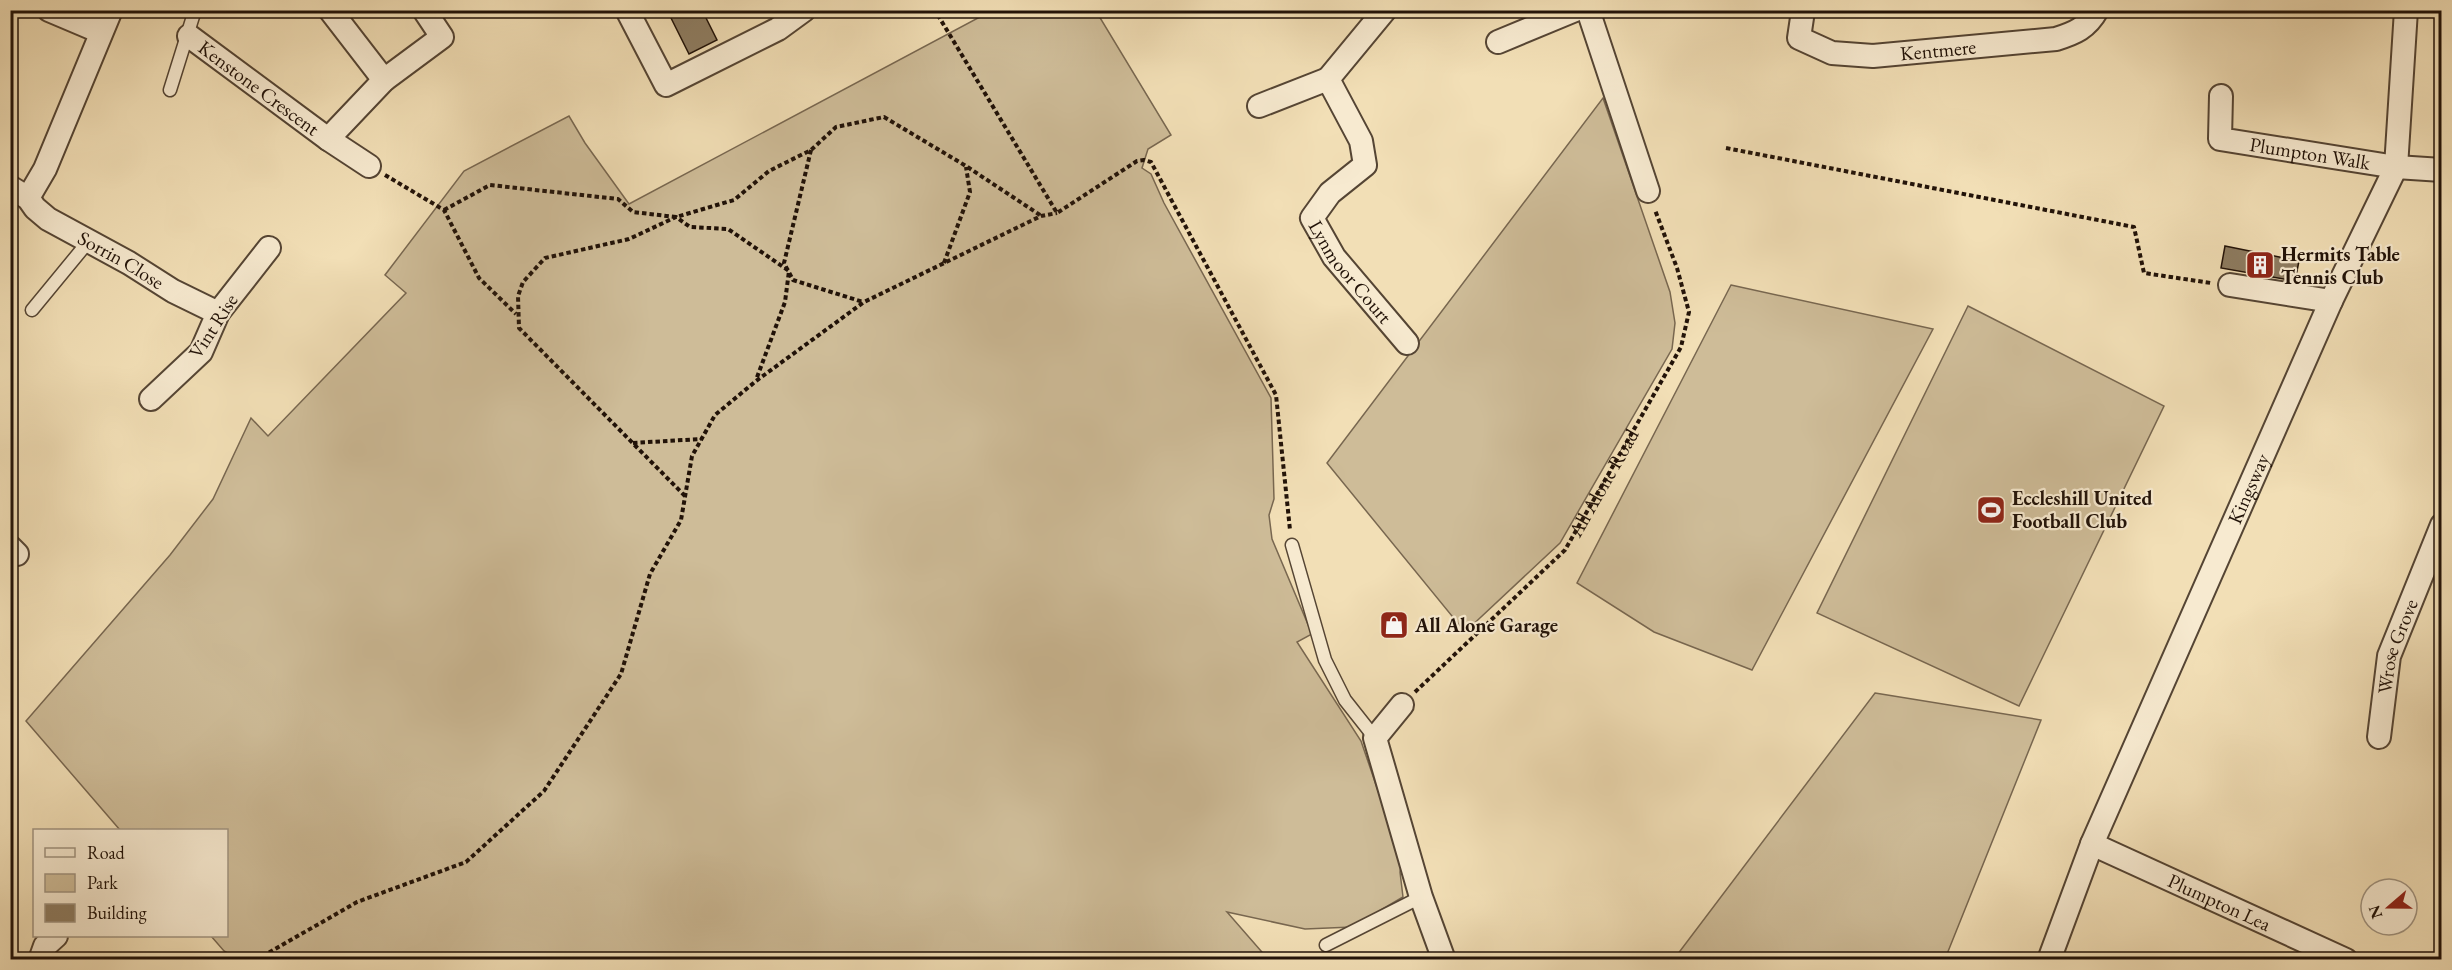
<svg xmlns="http://www.w3.org/2000/svg" width="2452" height="970" font-family="'EB Garamond',serif">
<style>
.green{fill:#cebc98;stroke:#786750;stroke-width:1.5}
.building{fill:#8e7d62;stroke:#211208;stroke-width:1.5}
.lines{fill:none;stroke-linecap:round;stroke-linejoin:round}
.lane-casing{stroke:#554534;stroke-width:15}
.street-casing{stroke:#554534;stroke-width:26}
.path{stroke:#211208;stroke-width:4;stroke-dasharray:4.5 3;stroke-linecap:butt}
.lane{stroke:#f7ead0;stroke-width:12}
.street{stroke:#f7ead0;stroke-width:22}
.labels{text-anchor:middle;stroke-width:4.5;stroke-linejoin:round;paint-order:stroke}
.street-label{font-size:20px;fill:#211208;stroke:#f7ead0}
.poi-label{font-size:20px;font-weight:bold;fill:#211208;stroke:#f7ead0;text-anchor:start}
</style>
<rect width="100%" height="100%" fill="#f2dfb6"/>
<filter id="stains"><feTurbulence type="fractalNoise" baseFrequency=".00333" numOctaves="4"/><feColorMatrix values="0 0 0 0 .2 0 0 0 0 .09 0 0 0 0 .02 0 0 0 .5 -.17"/></filter>
<radialGradient id="worn" r=".72"><stop offset=".6" stop-color="#630" stop-opacity="0"/><stop offset="1" stop-color="#630" stop-opacity=".3"/></radialGradient>
<path class="green" d="M991,11H1096L1171,135L1148,149L1142,168L1151,174L1164,203L1271,398L1274,499L1269,515L1272,539L1312,634L1297,642L1361,741L1402,861L1400,872L1403,897L1352,927L1305,929L1227,912L1268,959H238L224,951L211,936H226V830H120L26,721L170,555L213,499L251,418L268,436L406,293L385,275L464,171L569,116L585,143L629,204Z
M1603,98L1670,292L1675,323L1672,349L1560,543L1465,632L1327,463Z
M1731,285L1933,329L1752,670L1654,632L1577,583Z
M1968,306L2164,406L2019,706L1817,613Z
M1875,693L2041,720L1945,959H1674Z"/>
<path class="building" d="M667,10H702L717,40L689,54Z
M2225,246L2299,261L2295,281L2221,268Z"/>
<g class="lines">
<g class="lane-casing">
<path id="lane" d="M170,90L195,10
M32,310L88,242
M1292,545L1325,660L1345,700L1375,738
M1326,945L1421,897"/>
</g>
<g class="street-casing">
<g id="street">
<path d="M49,10L101,32"/>
<path d="M330,10L384,80"/>
<path d="M627,10L666,85L778,29L804,10"/>
<path id="s2" d="M1385,10L1328,79L1361,141L1365,165L1330,193L1312,218L1334,257L1407,343"/>
<path d="M1588,10L1648,191"/>
<path id="s3" d="M1803,11L1799,38L1832,53L1873,56L2056,39C2075,33 2087,28 2097,10"/>
<path id="s4" d="M189,36L328,139L369,166"/>
<path d="M1498,42L1575,10"/>
<path id="s5" d="M2221,96L2220,139L2396,167L2442,170"/>
<path d="M1259,106L1328,79"/>
<path d="M328,139L384,80L442,37L424,10"/>
<path id="s6" d="M10,187L28,198L35,208L48,219L129,263L173,291L218,313"/>
<path d="M28,198L45,169L111,10"/>
<path d="M2230,285L2331,301"/>
<path d="M151,399L201,352L218,313L269,248"/>
<path d="M10,547L17,554"/>
<path d="M1402,705L1375,738L1421,897L1444,960"/>
<path id="s7" d="M2379,737L2389,656L2442,525"/>
<path id="s8" d="M2092,844L2346,960"/>
<path d="M40,960L45,946L56,936"/>
<path id="s9" d="M2049,960L2092,844L2331,301L2396,167L2406,10"/>
</g>
</g>
<g class="path">
<path d="M932,10L939,17L1057,213L1137,161L1144,160L1151,162L1276,395L1290,530"/>
<path d="M1726,148L2134,227L2144,273L2211,283"/>
<path d="M811,150L784,263L793,280L863,302"/>
<path d="M385,175L444,210L479,278L516,314"/>
<path d="M444,210L490,185L618,199L633,212L676,217L734,200L769,171L811,150L836,127L884,117L966,166L1040,215"/>
<path d="M944,263L970,192L966,167"/>
<path d="M633,443L701,439"/>
<path d="M685,496L519,328L518,296L523,282L545,258L629,239L676,217L690,227L728,229L789,271L785,302L756,380"/>
<path id="s1" d="M1415,692L1565,550L1681,347L1689,312L1677,268L1655,210"/>
<path d="M256,960L357,902L466,862L544,791L621,674L650,574L681,520L692,456L715,415L756,381L864,302L1041,216L1057,213"/>
</g>
<use href="#lane" class="lane"/>
<use href="#street" class="street"/>
</g>
<defs>
<g id="building-square" transform="scale(1.5)"><rect x="-9" y="-9" width="18" height="18" rx="4" fill="#8f2418" stroke="#f7ead0"/><path d="M-4-6H4V6H1V3H-1V6H-4ZM-2.5-4.3h1.7v1.8h-1.7ZM.8-4.3h1.7v1.8H.8ZM-2.5-1h1.7V.8h-1.7ZM.8-1h1.7V.8H.8Z" fill="#fff"/></g>
<g id="stadium-square" transform="scale(1.5)"><rect x="-9" y="-9" width="18" height="18" rx="4" fill="#8f2418" stroke="#f7ead0"/><path d="M0-5a6.5 5 0 1 0 0 10a6.5 5 0 1 0 0-10ZM-3.5-1.8h7v3.6h-7Z" fill="#fff"/></g>
<g id="shop-square" transform="scale(1.5)"><rect x="-9" y="-9" width="18" height="18" rx="4" fill="#8f2418" stroke="#f7ead0"/><path d="M-5-2.5h2.3a2.7 3.5 0 0 1 5.4 0H5L5.5 6h-11ZM-1.5-2.5h3a1.5 2.3 0 0 0-3 0Z" fill="#fff"/></g>
</defs>
<g fill-rule="evenodd">
<use href="#building-square" x="2260" y="265"/>
<use href="#stadium-square" x="1991" y="510"/>
<use href="#shop-square" x="1394" y="625"/>
</g>
<g class="labels">
<g class="street-label">
<text dy="7" stroke="none"><textPath href="#s3" startOffset="170">Kentmere</textPath></text>
<text dy="7" stroke="none"><textPath href="#s4" startOffset="87">Kenstone Crescent</textPath></text>
<text dy="7" stroke="none"><textPath href="#s5" startOffset="134">Plumpton Walk</textPath></text>
<text dy="7" stroke="none"><textPath href="#s6" startOffset="134">Sorrin Close</textPath></text>
<text dy="7" stroke="none"><textPath href="#s2" startOffset="326">Lynmoor Court</textPath></text>
<text transform="translate(213 326) rotate(-57)" y="7">Vint Rise</text>
<text dy="7" stroke="none"><textPath href="#s1" startOffset="284">All Alone Road</textPath></text>
<text dy="7" stroke="none"><textPath href="#s9" startOffset="512">Kingsway</textPath></text>
<text dy="7" stroke="none"><textPath href="#s7" startOffset="93">Wrose Grove</textPath></text>
<text dy="7" stroke="none"><textPath href="#s8" startOffset="140">Plumpton Lea</textPath></text>
</g>
<g class="poi-label">
<text x="2281" y="261">Hermits Table<tspan x="2281" dy="23">Tennis Club</tspan></text>
<text x="2012" y="505">Eccleshill United<tspan x="2012" dy="23">Football Club</tspan></text>
<text x="1415" y="632">All Alone Garage</text>
</g>
</g>
<rect width="2452" height="970" fill="none" stroke="#f2dfb6" stroke-width="36"/>
<rect x="12" y="12" width="2428" height="946" fill="none" stroke="#211208" stroke-width="3"/>
<rect x="18" y="18" width="2416" height="934" fill="none" stroke="#211208" stroke-width="1.5"/>
<rect x="33" y="829" width="195" height="108" fill="#f7ead0" stroke="#a19480" stroke-width="1.5"/>
<rect x="45" y="848" width="30" height="9" fill="#f7ead0" stroke="#a19480" stroke-width="1.5"/>
<text x="87" y="859" font-size="18" fill="#211208">Road</text>
<rect x="45" y="874" width="30" height="18" fill="#cebc98" stroke="#a19480" stroke-width="1.5"/>
<text x="87" y="889" font-size="18" fill="#211208">Park</text>
<rect x="45" y="904" width="30" height="18" fill="#8e7d62" stroke="#a19480" stroke-width="1.5"/>
<text x="87" y="919" font-size="18" fill="#211208">Building</text>
<g transform="translate(2389 907) rotate(250)"><circle r="28" fill="#f7ead0" stroke="#a19480" stroke-width="1.5"/>
<path d="M0-4.5L10 22L0 15L-10 22Z" fill="#8f2418"/>
<text y="-9" font-size="16" font-weight="bold" text-anchor="middle" fill="#211208">N</text>
</g>
<rect width="100%" height="100%" filter="url(#stains)"/>
<rect width="100%" height="100%" fill="url(#worn)"/>
</svg>
